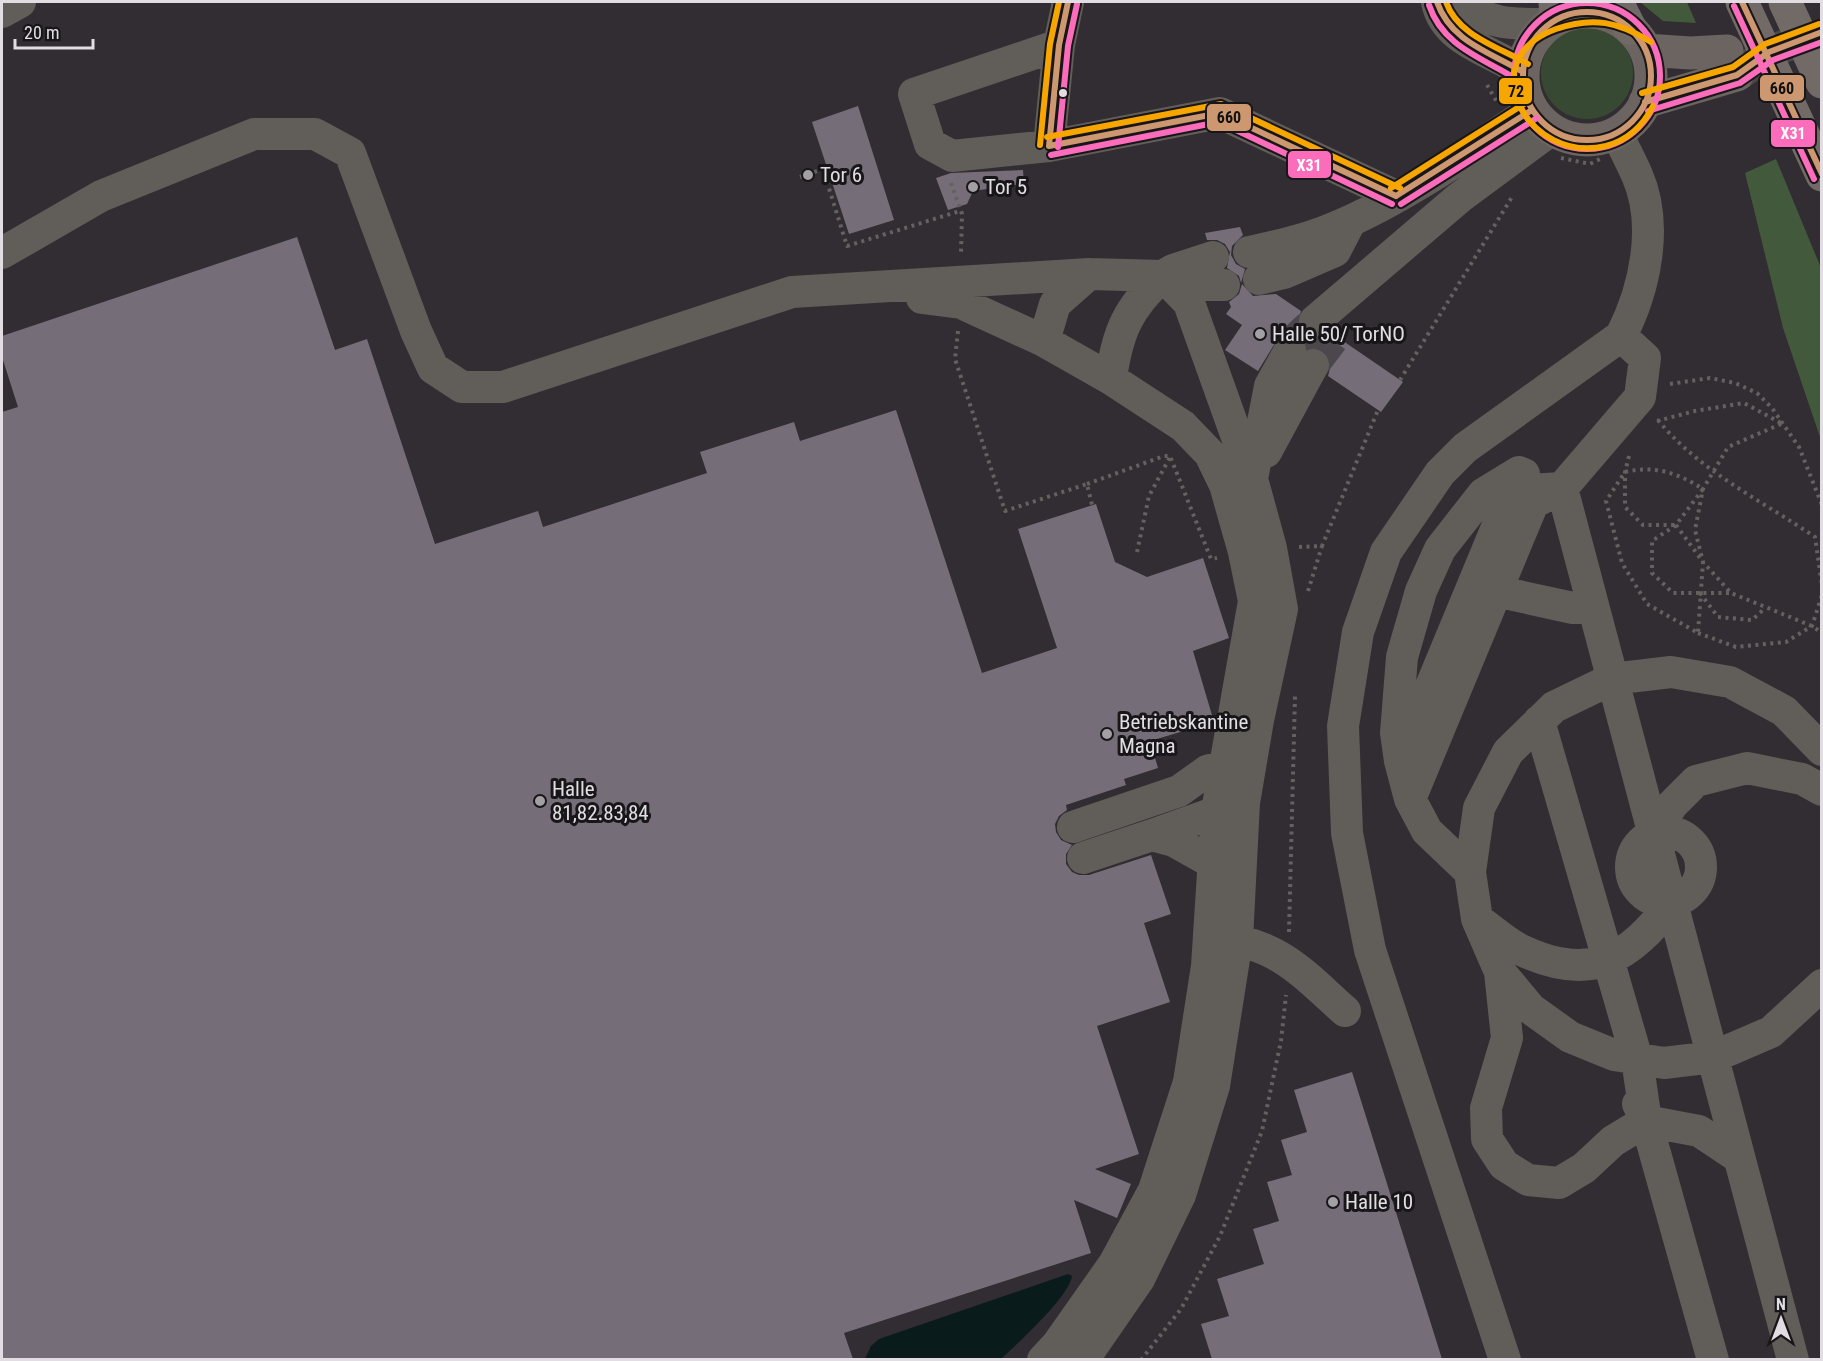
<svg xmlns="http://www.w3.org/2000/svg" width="1823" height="1361" font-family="'Roboto Condensed',sans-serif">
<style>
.green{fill:#374932}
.forest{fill:#42593c}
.water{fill:#0a1b1c}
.building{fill:#756e79}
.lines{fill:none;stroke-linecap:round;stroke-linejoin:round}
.minor-tunnel{stroke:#4b474c;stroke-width:32;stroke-dasharray:32 16;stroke-linecap:butt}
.major-tunnel{stroke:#4b474c;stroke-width:33;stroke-dasharray:33 16;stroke-linecap:butt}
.path{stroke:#646160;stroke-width:4;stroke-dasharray:3 4.5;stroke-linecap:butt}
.minor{stroke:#615d58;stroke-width:32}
.major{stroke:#6b6461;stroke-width:33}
.highway{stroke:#726a66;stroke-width:33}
.highway-bridge{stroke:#726a66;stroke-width:33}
.bus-1-casing{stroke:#181619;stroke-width:10}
.bus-2-casing{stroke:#181619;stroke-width:10}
.bus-3-casing{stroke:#181619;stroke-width:10}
.bus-1{stroke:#cd976f;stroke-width:6}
.bus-2{stroke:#fb6dba;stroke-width:6}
.bus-3{stroke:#f7a600;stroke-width:6}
.bus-dot{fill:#e1dde2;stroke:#181619;stroke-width:2}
.poi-dot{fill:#a39fa4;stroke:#181619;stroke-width:2}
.labels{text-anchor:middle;stroke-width:6;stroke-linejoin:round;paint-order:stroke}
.poi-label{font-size:21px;fill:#e1dde2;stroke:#181619;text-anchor:start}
.line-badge{stroke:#181619;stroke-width:2}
.badge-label{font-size:16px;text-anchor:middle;font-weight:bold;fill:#fff}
.pale-badge-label{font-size:16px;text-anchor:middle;font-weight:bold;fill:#111}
</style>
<rect width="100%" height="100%" fill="#312d32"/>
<path class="green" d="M1541 73a46 46 0 1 1 92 0a46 46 0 1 1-92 0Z"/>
<path class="forest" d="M1640,2H1687L1696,23L1663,21Z
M1776,159L1821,268V440L1783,328L1745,173Z"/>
<path class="water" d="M1068,1274L1072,1276C1069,1297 1018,1343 1001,1359H865L871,1346L879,1339Z"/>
<path class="building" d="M858,106L894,220L849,234L812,122Z
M1023,170L1024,184L973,191L967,204L948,210L936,178L951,173Z
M1240,227L1243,235L1232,246L1231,255L1236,264L1245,269L1241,283L1239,276L1227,268L1230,252L1225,244L1217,240H1207L1205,233Z
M297,237L335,350L367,339L435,544L538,511L543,527L707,473L700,452L794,422L800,441L896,410L982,673L1057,648L1018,529L1096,504L1115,562L1147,577L1203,558L1229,638L1193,651L1214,722L1150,741L1158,768L1124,779L1126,785L1066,805L1067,810L1059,816L1055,824L1056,832L1061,840L1072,845L1066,854V864L1072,872L1079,875H1089L1151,855L1171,914L1144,923L1170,1002L1097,1026L1139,1154L1095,1169L1131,1184L1117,1218L1074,1200L1091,1253L844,1333L853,1359H2V412L18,407L2,357V336Z
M1242,284L1253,296L1276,294L1301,311L1297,325L1302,333L1308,338L1319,339L1330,332L1403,382L1381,412L1328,376L1331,365L1328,355L1321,349L1308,348L1305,340L1298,334L1289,332L1280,335L1258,371L1225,350L1242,325L1226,314L1231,307L1229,302L1239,294Z
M1352,1072L1442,1359H1212L1201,1324L1229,1316L1217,1279L1264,1264L1253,1229L1279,1221L1267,1182L1292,1175L1281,1140L1307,1132L1294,1090Z"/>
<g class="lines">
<path class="minor-tunnel" d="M1290,350L1298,337L1315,321
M1313,365L1335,336"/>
<path class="major-tunnel" d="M1737,75L1769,52L1822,32"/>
<path class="path" d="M1487,85L1497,102
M1561,158L1590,164L1600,159
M800,177L823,169L847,246L960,211
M951,183L962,214L961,254
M958,331L955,359L1005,511L1087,484L1092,505
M1400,380L1512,197
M1670,384L1710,378L1735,383L1757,393L1772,408L1799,447L1822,505
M1658,420C1698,470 1762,501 1815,537L1822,585
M1657,421L1695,411L1744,403L1781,423
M1781,424L1728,447L1703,489L1695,530L1703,562L1731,593L1812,626L1822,633
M1629,456L1625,472V507L1643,525H1675
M1087,484L1164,456H1170L1211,559L1217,558
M1676,525L1703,562L1698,633L1647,604L1622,563L1606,501L1625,472C1655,465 1678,473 1703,489L1676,525L1652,541V573L1673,593H1731
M1299,547L1322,546L1378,410
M1137,552L1149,496L1170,457
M1308,591L1322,546
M1700,593L1718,617L1752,620L1764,609
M1698,633L1736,647L1786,642L1812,626L1822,595
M1289,932L1295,696
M1141,1360L1181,1309L1220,1236L1262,1131L1281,1041L1286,995"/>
<path class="minor" d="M1437,2C1445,42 1493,51 1523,72
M1458,2C1491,25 1510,24 1549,24
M2,12L20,2
M1059,45L914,94L930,144L952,156L1049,146L1220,113L1396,196
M1049,146L1059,45L1068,2
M1249,252C1273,247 1298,242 1321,233C1390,208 1470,152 1532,110
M2,253L101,196L254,134H315L350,153L416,331L433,368L462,387H503L792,292L1089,274L1163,276L1173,270L1213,257
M1163,276L1190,285H1224
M1259,279L1284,273L1335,251L1349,224
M922,298L961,303L1044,341L1111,379L1183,426L1210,454L1225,485L1244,552L1254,601L1217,811L1207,966L1189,1082L1154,1190L1114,1264L1057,1345L1043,1360
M1315,321L1459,198L1551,130
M1621,336L1645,358L1640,397L1562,488L1793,1360
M1044,341L1055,304L1089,274
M1266,452L1313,365
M1252,479L1270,386L1290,350
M1477,587L1573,608H1593
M1539,721L1637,1059L1646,1121
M1822,750L1784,711L1730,682L1671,672L1612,679L1554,707L1508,752L1479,808L1470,872L1477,919L1500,972L1531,1009L1570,1037L1614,1055L1664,1063L1713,1057L1771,1032L1822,985
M1400,761L1512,491L1562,488L1533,503L1410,799
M1073,827L1179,791L1207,771L1242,761
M1631 867a35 35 0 1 1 70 0a35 35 0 1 1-70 0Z
M1654,834L1672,805L1696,781L1747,768L1802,779L1822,790
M1152,835L1236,805
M1083,858L1152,835L1174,841L1229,872
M1470,872L1427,831L1410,799L1400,761L1396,733L1402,657L1421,591L1440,549L1483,494L1519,472L1524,474
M1478,920C1491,929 1505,942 1519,949C1591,984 1628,959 1673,902
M1216,936C1281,946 1299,970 1345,1011
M1500,972L1507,1038L1486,1108L1487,1139L1504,1165L1528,1180L1559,1183L1584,1168L1613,1141L1646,1121L1699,1131L1738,1157
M1638,1104L1646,1121L1713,1360
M1083,1360L1139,1279L1180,1195L1214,1086L1237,940L1244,803L1258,720L1282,609L1271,548L1252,479L1189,303L1163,276C1128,307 1117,333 1111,379
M1505,1360L1370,950L1347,833L1343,726L1358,632L1386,552L1440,473L1465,448L1621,336C1645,289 1659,225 1637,175C1631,161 1623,147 1617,133"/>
<path class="major" d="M1523 76a64 64 0 1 1 128 0a64 64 0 1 1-128 0Z
M1646,50L1690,53L1727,51
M1645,102L1737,75"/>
<path class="highway" d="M1555,2L1556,18
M1617,2L1630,28"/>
<path class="highway-bridge" d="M1742,2L1822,175
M1785,2L1822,82"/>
<g class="bus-1-casing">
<path id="bus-1" d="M1437,2C1451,42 1490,52 1523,72
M1742,2L1822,174
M1523 76a64 64 0 1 1 128 0a64 64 0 1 1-128 0Z
M1645,102L1737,75L1769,52L1822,32
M1049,146L1220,113L1396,196
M1049,146L1059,45L1068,2
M1396,196L1532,110"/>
</g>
<g class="bus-2-casing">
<path id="bus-2" d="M1514 76a73 73 0 1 1 146 0a73 73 0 1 1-146 0Z
M1429,5C1443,47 1483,58 1518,80
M1734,6L1814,179
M1648,111L1740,83L1773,60L1822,42
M1058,147L1068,46L1077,4
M1051,155L1219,122L1392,204
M1401,204L1537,118"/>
</g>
<g class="bus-3-casing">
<path id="bus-3" d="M1446,2C1458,36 1499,47 1528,64
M1651,42C1619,22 1593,16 1556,29C1470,60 1529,165 1606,146C1628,140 1643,126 1653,106
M1642,93L1733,67L1765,44L1819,24
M1047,137L1221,104L1400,188
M1040,145L1050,44L1059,2
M1391,188L1527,102"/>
</g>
<use href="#bus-1" class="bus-1"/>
<use href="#bus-2" class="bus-2"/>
<use href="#bus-3" class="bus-3"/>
</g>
<circle class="bus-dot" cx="1063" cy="93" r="5"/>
<g class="poi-dot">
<circle cx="808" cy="175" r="6"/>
<circle cx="973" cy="187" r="6"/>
<circle cx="1260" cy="334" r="6"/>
<circle cx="1107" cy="734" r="6"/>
<circle cx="540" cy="801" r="6"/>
<circle cx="1333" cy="1202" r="6"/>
</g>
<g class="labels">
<g class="poi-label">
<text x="820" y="182">Tor 6</text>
<text x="985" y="194">Tor 5</text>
<text x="1272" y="341">Halle 50/ TorNO</text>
<text x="1119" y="729">Betriebskantine<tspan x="1119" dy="24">Magna</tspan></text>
<text x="552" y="796">Halle<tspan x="552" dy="24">81,82.83,84</tspan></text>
<text x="1345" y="1209">Halle 10</text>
</g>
</g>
<g class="line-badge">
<rect x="1759" y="74" width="46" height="28" rx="6" fill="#cd976f"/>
<rect x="1498" y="77" width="35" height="28" rx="6" fill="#f7a600"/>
<rect x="1206" y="103" width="46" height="29" rx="6" fill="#cd976f"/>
<rect x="1770" y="119" width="46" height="29" rx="6" fill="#fb6dba"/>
<rect x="1287" y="150" width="45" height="29" rx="6" fill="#fb6dba"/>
</g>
<g class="badge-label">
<text x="1793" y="139">X31</text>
<text x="1309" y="171">X31</text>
</g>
<g class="pale-badge-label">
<text x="1782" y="94">660</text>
<text x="1516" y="97">72</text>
<text x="1229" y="123">660</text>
</g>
<rect width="1823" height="1361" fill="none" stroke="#e1dde2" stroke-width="6"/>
<g transform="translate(1781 1319)" stroke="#181619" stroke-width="4.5" paint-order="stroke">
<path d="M0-4.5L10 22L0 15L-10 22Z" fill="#e1dde2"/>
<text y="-9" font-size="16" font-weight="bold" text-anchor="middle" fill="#e1dde2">N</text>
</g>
<path d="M15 39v9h78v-9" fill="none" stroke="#e1dde2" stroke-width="3"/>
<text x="24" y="39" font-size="18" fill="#e1dde2" stroke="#181619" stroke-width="4.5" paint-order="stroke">20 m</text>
</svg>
